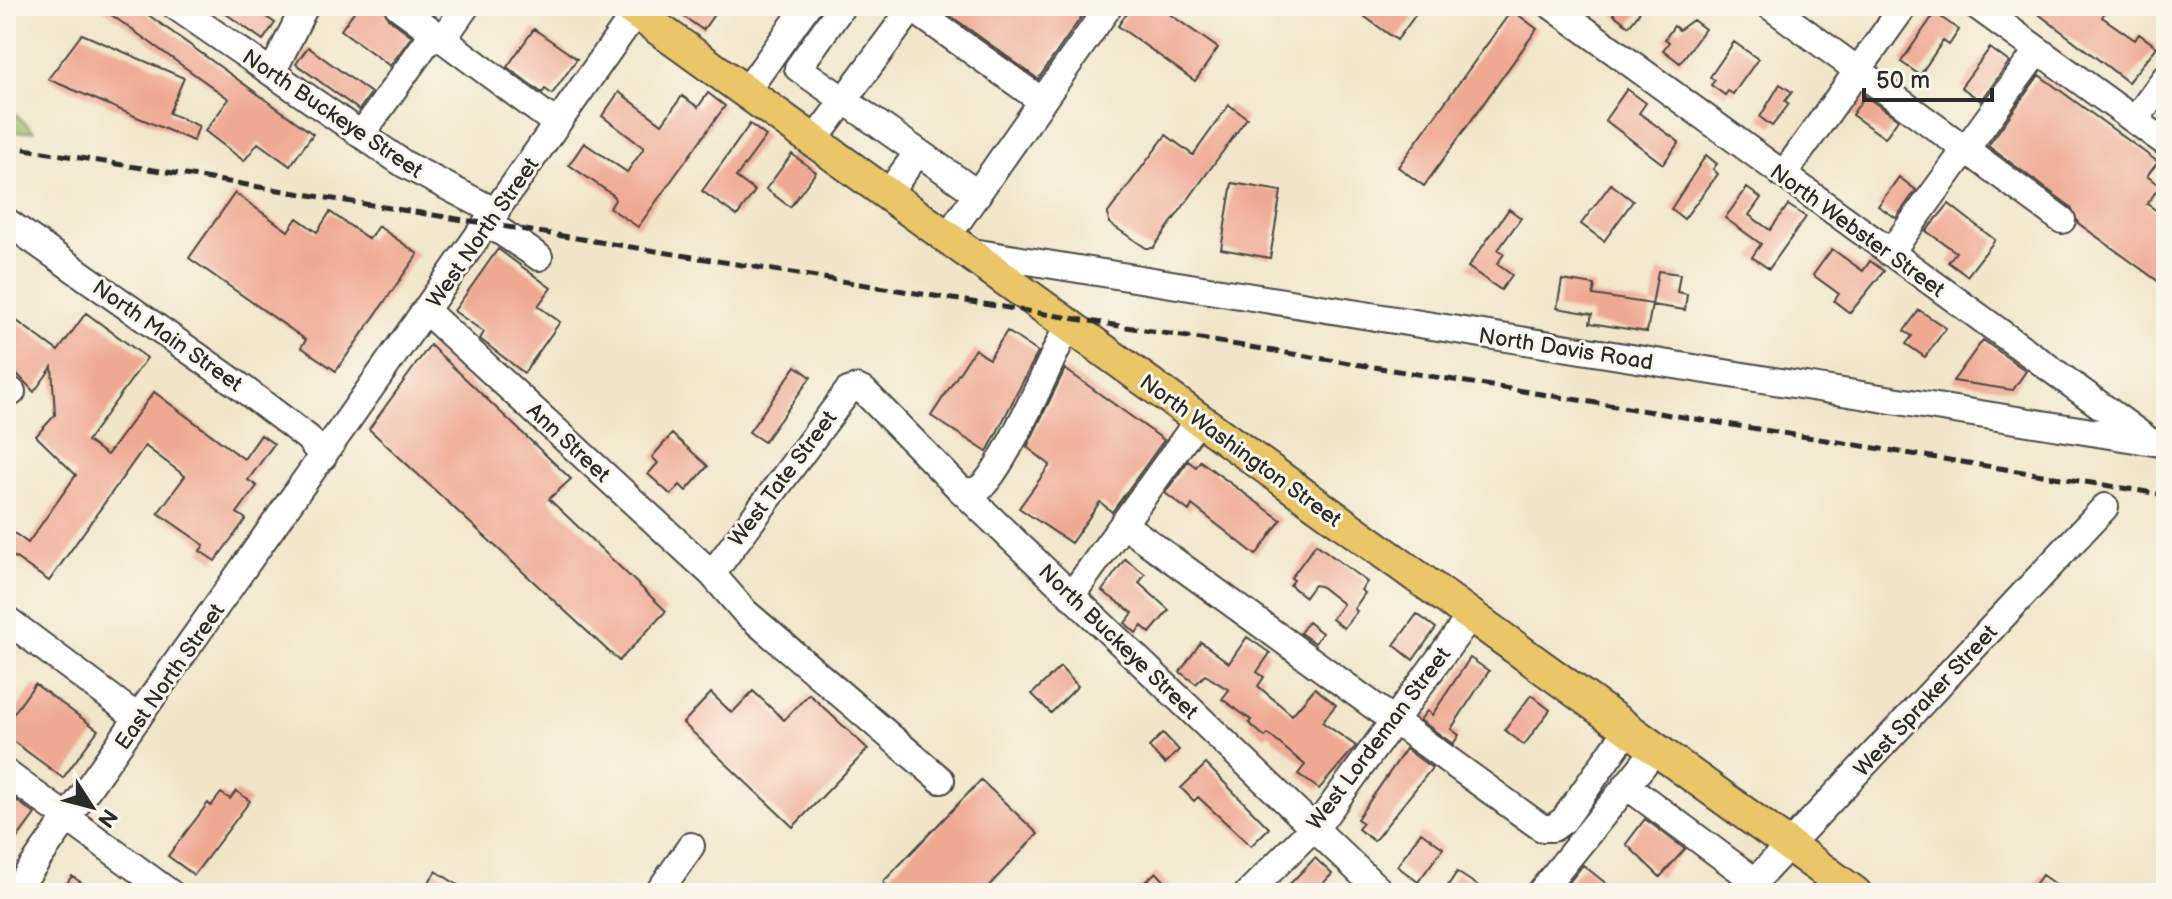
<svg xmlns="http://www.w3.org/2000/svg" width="2172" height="899" font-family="'Balsamiq Sans',sans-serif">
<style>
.green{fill:#9dc36f;stroke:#64774d;stroke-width:2}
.building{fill:#efa993}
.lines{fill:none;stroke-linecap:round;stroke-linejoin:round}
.minor-casing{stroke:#494743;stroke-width:30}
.major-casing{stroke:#494743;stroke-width:36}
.minor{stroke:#fff;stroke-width:26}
.major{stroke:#ebc669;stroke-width:32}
.rail{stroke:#2b2b2b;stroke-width:5;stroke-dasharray:12 6;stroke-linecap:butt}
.labels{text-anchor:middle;stroke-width:6;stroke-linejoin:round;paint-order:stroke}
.street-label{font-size:22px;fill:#2b2b2b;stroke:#fbf7ec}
</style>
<rect width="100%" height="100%" fill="#fbf7ec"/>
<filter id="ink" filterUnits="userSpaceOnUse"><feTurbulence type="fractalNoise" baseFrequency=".0125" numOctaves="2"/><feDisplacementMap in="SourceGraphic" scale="16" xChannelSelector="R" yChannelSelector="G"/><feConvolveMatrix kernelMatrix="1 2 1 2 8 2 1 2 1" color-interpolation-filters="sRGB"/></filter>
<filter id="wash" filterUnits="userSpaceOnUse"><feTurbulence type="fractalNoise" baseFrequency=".006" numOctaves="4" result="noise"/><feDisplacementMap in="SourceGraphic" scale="32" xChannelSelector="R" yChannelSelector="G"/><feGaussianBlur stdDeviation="1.8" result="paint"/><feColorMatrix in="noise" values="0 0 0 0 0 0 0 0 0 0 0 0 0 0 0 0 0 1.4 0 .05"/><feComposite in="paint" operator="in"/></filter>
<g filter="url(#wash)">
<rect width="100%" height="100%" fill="#f0e5c8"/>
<path class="green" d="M6,105L34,131L6,133Z"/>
<g id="blocks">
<path class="building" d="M99,6H136L313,134L290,166L258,143L244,161L205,131L229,99Z
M215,6H251L275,23L263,40Z
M358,6H382L388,18L412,36L390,66L341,30Z
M669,6H720L703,30Z
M937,6H1089L1038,79Z
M1132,6H1158L1218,48L1195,81L1118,26Z
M1350,6H1422L1397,40Z
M1618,6H1644L1629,26L1613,14Z
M2028,6H2109L2102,17L2135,40L2139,34L2157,47L2128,82Z
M1512,10L1537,29L1424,186L1398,167Z
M1935,13L1959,30L1949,45L1943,41L1920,75L1901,62Z
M1693,20L1705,29L1680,63L1663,50L1669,42L1665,39L1674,26L1679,30Z
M534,29L577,59L552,94L545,89L542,93L507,67Z
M82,34L184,78L169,113L199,126L193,141L48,79Z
M1734,42L1758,59L1733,94L1728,91L1725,95L1711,85L1715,80L1710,77Z
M308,47L371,93L359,110L296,64Z
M1990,48L2009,62L1981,101L1961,87Z
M2039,75L2158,162L2147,176L2160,186L2147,204L2166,217V287L2078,223L2071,207L1988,146Z
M1780,84L1792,92L1785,101L1789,104L1772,126L1760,117Z
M1627,89L1646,103L1639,113L1679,142L1663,164L1605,120Z
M619,92L662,124L682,96L698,107L708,93L725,106L638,227L610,208L615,200L613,195L569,165L584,143L627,172L644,148L602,116Z
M1865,96L1898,119L1885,138L1852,115Z
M1229,105L1247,118L1153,248H1146L1109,223L1108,213L1166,135L1193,155Z
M750,124L766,136L736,177L755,191L737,216L702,191Z
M792,154L816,172L790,207L766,189Z
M1706,155L1717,164L1713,169L1718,174L1684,219L1671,209Z
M1899,177L1916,190L1896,218L1878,206Z
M1232,183L1281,191L1270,258L1221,249Z
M1611,184L1633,201L1604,241L1581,224Z
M1747,188L1761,198L1749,215L1770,230L1788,205L1806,217L1769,269L1752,257L1761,244L1725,218Z
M235,193L288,231L297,218L317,232L330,212L369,239L378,226L418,254L336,371L301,347L306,340L189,258Z
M1949,204L1995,240L1967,276L1948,262L1956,252L1926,231Z
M1509,209L1521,218L1498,250L1504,254L1497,264L1512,275L1501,290L1468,267Z
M498,249L551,288L538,306L560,322L524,373L480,339L484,332L454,311Z
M1832,249L1863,271L1870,261L1884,271L1850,313L1834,301L1839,294L1813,275Z
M1658,271L1680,274L1677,292L1687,294L1685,310L1652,305Z
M1562,280L1595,285L1593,295L1652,304L1647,332L1590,323L1592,314L1557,308Z
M1919,310L1946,328L1925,357L1906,344L1912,336L1904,331Z
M6,313L58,351L86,313L147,358L87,441L107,455L154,392L244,459L261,435L274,444L248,480L257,486L237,513L246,519L215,561L200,551L204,545L158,513L185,476L145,446L49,581L6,551V527L28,543L76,475L36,436L55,415L52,367L34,392L6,362Z
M1007,331L1038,352L987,452L931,416L975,349L989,359Z
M1983,340L2026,371L2013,390L1953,381Z
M430,345L571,479L549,499L666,611L619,661L369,429Z
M796,366L811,377L764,442L749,432Z
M1065,369L1164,440L1112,512L1100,502L1071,543L1019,508L1050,465L1027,447Z
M672,434L708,466L686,491L680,485L671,495L648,474L658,463L652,457Z
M1188,461L1196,467L1200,461L1281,520L1256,555L1192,505L1189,511L1165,493Z
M1316,544L1367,582L1361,590L1365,593L1354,609L1357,611L1344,628L1332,619L1343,604L1320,586L1314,585L1305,597L1290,585L1294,580L1291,578Z
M1125,559L1145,574L1139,583L1169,610L1150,633L1142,626L1136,633L1125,623L1133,613L1102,591Z
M1417,614L1436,628L1413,660L1394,645Z
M1308,622L1322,633L1315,643L1300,633Z
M1247,637L1270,653L1257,672L1264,677L1258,686L1292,715L1315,688L1336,705L1322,722L1356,746L1319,789L1298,774L1305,765L1268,734L1265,737L1249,723L1251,720L1222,699L1229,690L1205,675L1196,684L1180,672L1201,642L1229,663Z
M1470,658L1489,671L1451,729L1459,735L1453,744L1420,720L1427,711L1432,715Z
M1060,667L1078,686L1051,713L1032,694Z
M35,684L98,730L63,778L6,736V724Z
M753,691L784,720L809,694L868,749L793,827L683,723L711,693L732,713Z
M1531,695L1550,710L1524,745L1505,730Z
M1163,733L1179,750L1165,764L1149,747Z
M1406,749L1432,768L1374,841L1358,829L1363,823L1357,819Z
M1206,764L1269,828L1251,846L1198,797L1194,801L1181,788Z
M981,780L1038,834L982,893H894L883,882Z
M236,791L250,801L194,875L168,856L208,803L211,806L221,793L230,799Z
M6,793L35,814L6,853Z
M1645,819L1685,849L1660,877L1626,844Z
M1421,832L1443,848L1418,882L1397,866Z
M1315,858L1332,874L1314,893H1281Z
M1583,865L1618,893H1566L1563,890Z
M436,871L470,893H432L425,888Z
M1156,872L1176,893H1133Z
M1457,872L1489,893H1443Z
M2042,875L2068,893H2029Z
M72,876L96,893H60Z"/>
</g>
</g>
<g filter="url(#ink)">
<use href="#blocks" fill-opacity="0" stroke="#494743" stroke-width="2"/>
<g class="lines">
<g class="minor-casing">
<path id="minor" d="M175,6L404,164L496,212
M398,6L557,124
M842,6L798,68L978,194
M909,6L1042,101
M1552,6L2144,437
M1770,6L2062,220
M1977,6L2166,143
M443,39L466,6
M272,73L305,6
M745,93L807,6
M2135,120L2166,77
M361,135L434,32
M813,142L912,8
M1783,175L1904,6
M887,195L918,152
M6,221L237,384L308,438L323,457
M488,223L539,257
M947,237L1109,6
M966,251L2166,444
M1890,253L2038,50
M426,311L712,574L745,612L941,780
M6,387L12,392
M960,489C966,491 972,493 978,489C1001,477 1053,355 1068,325
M1123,524L1542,828H1553L1564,820L1628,729
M712,574L848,391L857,388L865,392L960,489L1382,893
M1071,596L1199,419
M6,619L138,718
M6,773L170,893
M1627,786L1755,881
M14,893L640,6
M658,893L691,846
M1248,893L1323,818L1471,615
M1540,893L1656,749
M1744,893L2105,507"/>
</g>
<g class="major-casing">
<path id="major" d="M627,6L1855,893"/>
</g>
<use href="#minor" class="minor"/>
<use href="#major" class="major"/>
<path class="rail" d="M6,146L2166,495"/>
</g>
</g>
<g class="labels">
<g class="street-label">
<text transform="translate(333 113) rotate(34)" y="8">North Buckeye Street</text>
<text transform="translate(1858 230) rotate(36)" y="8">North Webster Street</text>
<text transform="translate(482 232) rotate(-55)" y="8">West North Street</text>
<text transform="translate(168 335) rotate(35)" y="8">North Main Street</text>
<text transform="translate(1566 348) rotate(9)" y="8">North Davis Road</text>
<text transform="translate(569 442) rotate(43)" y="8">Ann Street</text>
<text transform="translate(1241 450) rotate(36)" y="8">North Washington Street</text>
<text transform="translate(782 478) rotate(-53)" y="8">West Tate Street</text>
<text transform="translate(1119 641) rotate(44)" y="8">North Buckeye Street</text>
<text transform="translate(169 676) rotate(-55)" y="8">East North Street</text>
<text transform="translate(1925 700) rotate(-47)" y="8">West Spraker Street</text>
<text transform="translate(1378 738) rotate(-53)" y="8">West Lordeman Street</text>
</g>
</g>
<rect width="2172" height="899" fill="none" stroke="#fbf7ec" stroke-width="32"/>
<g transform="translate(92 807) rotate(126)" stroke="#fbf7ec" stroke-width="6" paint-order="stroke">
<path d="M0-6L14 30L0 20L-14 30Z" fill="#2b2b2b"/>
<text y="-12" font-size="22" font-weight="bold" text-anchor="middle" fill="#2b2b2b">N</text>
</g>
<path d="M1864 88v12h128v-12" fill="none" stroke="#2b2b2b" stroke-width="4"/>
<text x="1876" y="88" font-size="24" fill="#2b2b2b" stroke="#fbf7ec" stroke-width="6" paint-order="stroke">50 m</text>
</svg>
